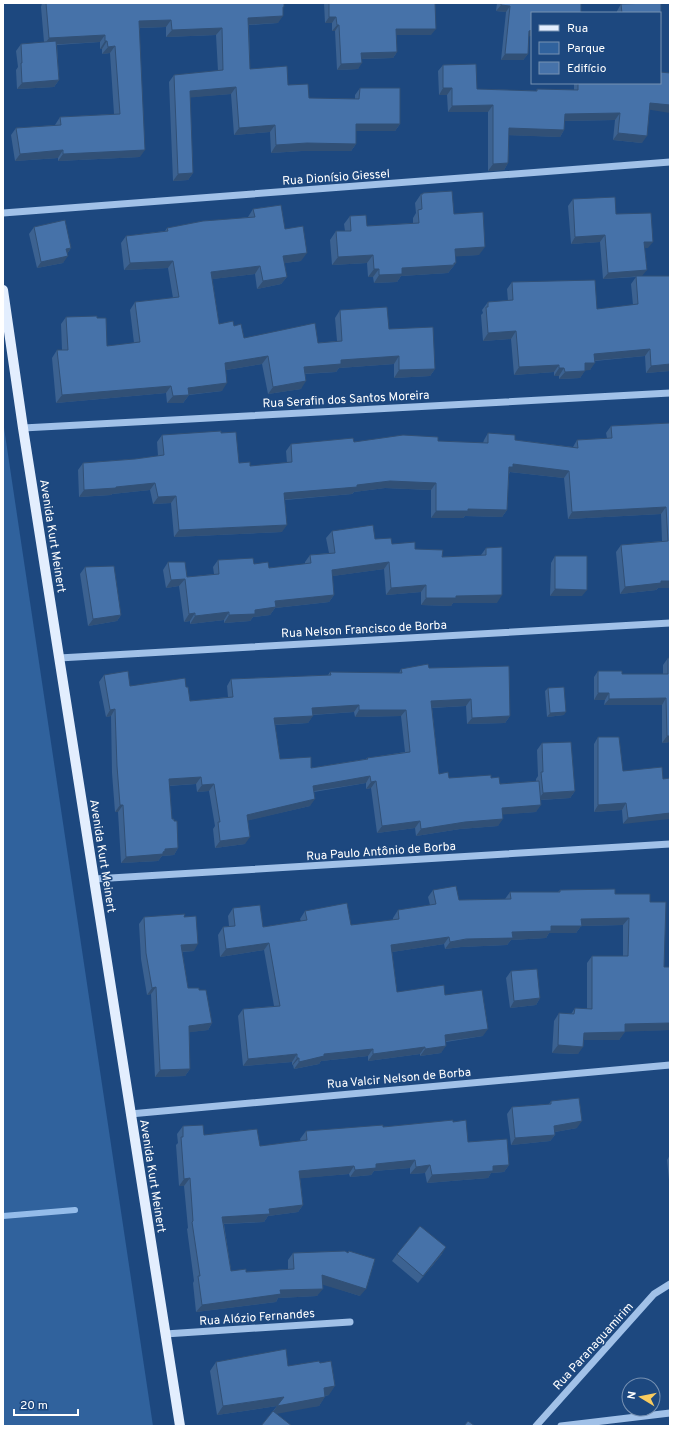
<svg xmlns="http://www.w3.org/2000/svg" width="673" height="1429" font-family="Overpass,sans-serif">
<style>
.green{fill:#30629d}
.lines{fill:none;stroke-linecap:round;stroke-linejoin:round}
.stream{stroke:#94bcea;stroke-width:6}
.minor{stroke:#a1c1e8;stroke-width:7}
.major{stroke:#e3eefe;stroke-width:10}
.wall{fill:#3c6291;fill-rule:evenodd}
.shaded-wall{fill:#315076}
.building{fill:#4672a9;stroke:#315076;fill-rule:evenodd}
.labels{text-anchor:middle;stroke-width:3;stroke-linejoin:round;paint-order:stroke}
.street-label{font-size:12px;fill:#fff;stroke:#1d487f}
</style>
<rect width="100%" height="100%" fill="#1d487f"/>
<path class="green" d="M3,421L153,1426H3Z"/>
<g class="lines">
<path class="stream" d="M3,1216L75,1210"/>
<path class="minor" d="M3,213L670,162
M23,428L670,393
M59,658L670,623
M94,879L670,844
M130,1114L670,1065
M165,1334L350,1322
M536,1426L654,1294L670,1284
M561,1426L670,1413"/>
<path class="major" d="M3,290L23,428L180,1426"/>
</g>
<path class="wall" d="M42,3H284L283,9L278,23L249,25L250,69L288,85L309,98L355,99V95L360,88L400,124L395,131H356V144L351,151H302L271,153L270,132L234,135L231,94L190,97L193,173L188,180L173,181L169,82L174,75L218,71L216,35L166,37V27L140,28V157L58,161V158L15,161L11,135L16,128L55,125L60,117L114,114L110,53L102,54V49H100V42L57,45L59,80L54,87L17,89L16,70L18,67L16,51L21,44L44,42L41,7Z
M324,3H435L431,35H396L397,52L393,58L362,59L358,69L337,70L335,31H332V23H325Z
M497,3H581L528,36V54L523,60H501L506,12L496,11Z
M650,3H661V24L660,25V13H617V11L621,4Z
M443,65L477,89L536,91L537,89L574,90V83H660L649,110L642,143L613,140L615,120L564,121V130L560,137L509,135L508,163L504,170L488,171V112H448L447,95H439L438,71Z
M423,193L454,214L479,255L455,256L456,263L448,273L401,276L397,282L374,283L373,277H368L367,263L332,265L330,240L336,231H345L344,224L350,216L367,226L413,223V218L416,213L415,203L421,194H422Z
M573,199L616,214L648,248H645L642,276L670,371L646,373L645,356L595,361L590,370H585L580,378L559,379V376H554V372L514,375L511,339L483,341L481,315L483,313L482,310L488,302L508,301L507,289L512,282L597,309L633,305L631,284L636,277L603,279L600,242L571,244L568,206Z
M253,209L285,229L301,261L284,263L287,277L281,284L257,289L255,274L212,279L219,324L234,326L244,338L318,343L337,341L335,318L340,310L389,329L435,369L430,376L394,378V364L339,368L336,372L305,374L301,389L268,394L262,364L226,370L222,391L189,395L183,403H167L166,393L56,403L52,358L57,350H62L61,324L66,317L97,318L107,346L134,343L130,310L135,302L173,298L168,268L124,270L121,243L126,236L165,231L167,228L248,217Z
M34,227L71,248L67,254L63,263L37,268L29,234Z
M670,423V588H658L656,590L620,594L616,552L621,545L662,541L661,514L568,519L564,478L510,472L509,474L507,510L502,517L465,516L463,518H431V490L385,488L354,492L352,494L285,500L282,532L174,537L171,503L153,504L150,490L112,494L111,495L79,497L78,470L83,463L135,459L158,456L157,442L162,435L221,433L239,463L250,466L287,463L286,451L291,444L354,442L438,441L483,443L484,440L488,433L515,440L573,447L577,440L607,438L606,433L611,426Z
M332,531L375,539L392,544L415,549L442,557L481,555L486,548L497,603H453L451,606L421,605V592L386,595L384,569L332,576L334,595L329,602L275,608L270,615L253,617L250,621L224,623V620L190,624V621L184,622L179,586L166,588L163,570L168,562L187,577L214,574L213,567L218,560L254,564L269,568L305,564V562L310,555L329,553L326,538Z
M555,556L582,596H550L551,563Z
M85,567L121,615L117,621L88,626L80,574Z
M668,658L670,742L662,743V705H604L605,700H594V677L598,671L622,674H663V665Z
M429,668L510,716L505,723L467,724L466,706L432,708L439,774L449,778H491L500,784L536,781V779L538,776L537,750L542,743L575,791L570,798L541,800L536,812L503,814L498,826L460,829L416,836L415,828L377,833L371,788L366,789V783L314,792L310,806L248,820L245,844L215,848L213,829L215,826L209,791L197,792L196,784L169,786L172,819L178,848L174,855L162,856L158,861L121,863L118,812H115L112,773L111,716L106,717L99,682L104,675L130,686L186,687L190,701L228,697L227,686L231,679L328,675L330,672L399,673L401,669ZM354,712L355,717L401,716L405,752L367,758L366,759L311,768L280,759L275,725L308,723L313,715Z
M548,688L564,715L547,717L545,691Z
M598,737L623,771L663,779L623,824L622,810L594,812V744Z
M433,890L459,900L505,899L510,892H558L560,890L615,894L650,902L664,967H670V1030L625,1031L619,1040H584L578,1054L552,1053L554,1021L559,1013L571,1014L575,1008L587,1009V963L592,956H623V925L581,926L576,933H549L546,938L511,940L507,945L461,947L445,949L444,944L392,952L397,992L445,995L483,1036L446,1042L441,1053L420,1056V1054L368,1061V1056L321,1061L319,1064L294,1069L293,1065H292V1062L243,1066L238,1016L243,1009L274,1006L264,950L220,957L218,935L223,927L229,926L228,916L233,908L263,927L301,921L300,919L305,911L351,925L393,920V918L398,910L430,905L428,897Z
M144,917H184L194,951L182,952L188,988L199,990L212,1023L208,1030L189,1032L190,1069L185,1076L155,1077L151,994L147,995L141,959L139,924Z
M511,971L540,998L536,1005L510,1008L506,978Z
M551,1101L577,1128L555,1132V1135L550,1141L511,1145L507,1114L512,1107L549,1104Z
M453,1122L468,1142L509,1165L504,1172L491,1173L488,1178L427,1183L425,1173L410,1174V1168L374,1171L371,1175L350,1177L349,1174L300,1178L303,1205L298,1212L268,1216L264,1222L224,1224L231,1271L246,1272L288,1269V1260L293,1253L348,1252L349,1251L360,1296L323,1284L317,1296L278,1298L276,1302L196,1312L193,1283L194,1281L187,1229L188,1228L184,1186H179L176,1145L178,1143L177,1134L183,1126L204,1135L260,1146L301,1141L300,1139L306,1131L383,1127Z
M670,1155V1190L667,1160Z
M397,1254H442L418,1283L392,1261Z
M216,1362L288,1366L329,1395L325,1396L319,1406L273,1411L277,1406L217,1415L210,1371Z"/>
<path class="shaded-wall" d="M501,5L510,6L506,12L496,11Z
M283,16L278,23L243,25L248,18Z
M329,17H336L332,23H325Z
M171,20L166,27L134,28L139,21Z
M337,25H339L335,31H332Z
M222,28L216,35L166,37L172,30Z
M396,29H436L431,35H392Z
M532,30V36L525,37L529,31Z
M105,35L100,42L44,45L49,38Z
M105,41H107L102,49H100Z
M115,46L110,53L102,54L108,47Z
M397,52L393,58L357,59L361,53Z
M505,54H528L523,60H501Z
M362,63L358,69L337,70L341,64Z
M59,80L54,87L17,89L22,83Z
M236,87L231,94L185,98L190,91Z
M443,88H452L447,95H439Z
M650,103L670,105V113L645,109Z
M493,105L488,112H448L452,106Z
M620,113L615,120L560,121L565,114Z
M356,124H400L395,131H351Z
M275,125L270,132L234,135L239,128Z
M509,128L564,130L560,137L504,135Z
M618,133L647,136L642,143L613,140Z
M307,143L356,144L351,151H302L271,153L276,145Z
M63,150L58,158L15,161L20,154Z
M145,150L140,157L58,161L63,154Z
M508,163L504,170L488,171L493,164Z
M193,173L188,180L173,181L178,174Z
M605,235L600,242L571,244L575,237Z
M644,242H653L648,248H640Z
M485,247L479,255L449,257L455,249Z
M71,248L66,255V249Z
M307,253L301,261L278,264L283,256Z
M373,255L367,263L332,265L338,257Z
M68,256L63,263L37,268L41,262Z
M173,261L168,268L124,270L130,263Z
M456,263L448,273L401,276L397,282L374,283L379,275L402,268Z
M260,266L255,274L205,280L211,272Z
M374,269H379L373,277H368Z
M647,270L642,276L603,279L608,273Z
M287,277L281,284L257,289L263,281Z
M516,331L511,339L483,341L488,333Z
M650,349L645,356L589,361L594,354Z
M268,356L262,364L220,371L225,363Z
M399,356L394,364L339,368L336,372L298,374L304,367L341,360Z
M585,363H595L590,370L580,371Z
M670,364V371L646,373L651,366Z
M559,365L554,372L514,375L519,367Z
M559,368H564L559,376H554Z
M435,369L430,376L394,378L399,370Z
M585,371L580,378L559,379L565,372Z
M306,381L301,389L268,394L273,387Z
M227,383L222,391L185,395H189L183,403H167L173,396L188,388Z
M171,386L166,393L56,403L62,395Z
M513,464L569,471L564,478L510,472L508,474L509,467Z
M390,481L436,483L431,490L385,488L354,492L352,494L279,500L284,493Z
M155,483L150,490L112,494L111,495L79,497L84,490Z
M176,496L171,503L153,504L158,497Z
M666,507L661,514L568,519L572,512Z
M468,509L507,510L502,517L465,516L463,518H431L436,511Z
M287,525L282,532L174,537L179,530Z
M389,562L384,569L326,577L332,570Z
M185,579L179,586L166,588L171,580Z
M661,581H670V588H658L656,590L620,594L625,587Z
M426,585L421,592L386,595L391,588Z
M555,589L587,590L582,596H550Z
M334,595L329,602L275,608L270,615L253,617L250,621L224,623L229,615L255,610L275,601Z
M502,595L497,603H453L451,606L421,605L426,598L456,596Z
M229,612L224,620L190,624L195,616Z
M195,613L190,621L184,622L189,614Z
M121,615L117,621L88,626L93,619Z
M598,693H609L605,700H594Z
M666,698L662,705H604L609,699Z
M471,699L466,706L427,708L431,701Z
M359,705L354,712L307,715L312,708Z
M115,709L111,716L106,717L110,710Z
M359,710H406L401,716L355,717Z
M566,712L564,715L547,717L550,713Z
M313,716L308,723L269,725L274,718Z
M510,716L505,723L467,724L472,718Z
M667,736H670V742L662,743Z
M370,776L366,783L308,792L313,786Z
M201,777L196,784L164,786L169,779Z
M376,781L371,788L366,789L371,782Z
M214,784L209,791L197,792L202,785Z
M575,791L570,798L538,800L543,793Z
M315,799L310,806L242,822L247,815Z
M626,803L622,810L594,812L598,805Z
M120,805H123L118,812H115Z
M541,805L536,812L497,815L502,808Z
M670,813V819L623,824L628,818Z
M503,819L498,826L460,829L416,836L421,829L465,822Z
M420,821L415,828L377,833L382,826Z
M250,837L245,844L215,848L220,841Z
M178,848L174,855L162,856L158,861L121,863L126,857L165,849Z
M629,918L623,925L581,926L576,933H549L546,938L511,940L507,945L461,947L445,949L450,942L551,926L581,919Z
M449,937L444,944L386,953L391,945Z
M269,943L264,950L220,957L226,949Z
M198,944L194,951L176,952L181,945Z
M156,987L151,994L147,995L152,988Z
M540,998L536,1005L510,1008L514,1001Z
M212,1023L208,1030L184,1033L189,1026Z
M670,1023V1030L619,1032L625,1024Z
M488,1029L483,1036L440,1042L445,1035Z
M625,1032L619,1040H579L584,1033Z
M558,1045L583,1047L578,1054L552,1053Z
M446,1046L441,1053L420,1056L425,1049Z
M425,1047L420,1054L368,1061L373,1054Z
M373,1049L368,1056L321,1061L319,1064L294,1069L299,1062L324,1054Z
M297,1054L292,1062L243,1066L248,1059Z
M297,1058H299L293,1065H292Z
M190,1069L185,1076L155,1077L160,1070Z
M582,1121L577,1128L549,1133L554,1126Z
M555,1135L550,1141L511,1145L515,1138Z
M415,1160L410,1168L374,1171L371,1175L350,1177L355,1170L376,1164Z
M430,1165L425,1173L410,1174L416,1167Z
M509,1165L504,1172L491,1173L488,1178L427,1183L432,1175L493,1166Z
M354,1166L349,1174L294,1179L299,1171Z
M190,1178L184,1186H179L184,1179Z
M303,1205L298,1212L268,1216L264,1222L217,1224L222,1217L269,1209Z
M446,1247L442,1254L418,1283L423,1276Z
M322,1275L366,1289L360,1296L317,1283Z
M323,1289L317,1296L278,1298L276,1302L196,1312L202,1305L280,1290Z
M335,1386L329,1395L317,1397L324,1388Z
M284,1397H325L319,1406L271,1415L277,1406L217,1415L223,1406Z"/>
<path class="building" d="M46,3H284V7H283V16L248,18L250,69L287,66L288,85L308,84L309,98L359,99L360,88H400V124H356V144L307,143L276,145L275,125L239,128L236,87L190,91L193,173L178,174L174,75L223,70L222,28L172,30L171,20L139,21L145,150L63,154V150L20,154L16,128L61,125L60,117L120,114L115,46L108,47L107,41H105V35L49,38Z
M329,3H435L436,29H396L397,52L361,53L362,63L341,64L339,25H337L336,17H329Z
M501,3H581V13H532V30L529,31L528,54H505L510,6L501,5Z
M650,3H661V24H660V13H622L621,4Z
M56,41L59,80L22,83L21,63H22L21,44Z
M476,64L477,89L537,91V89L578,90V83H660V72L670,73V105L650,103L647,136L618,133L620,113L565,114L564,130L509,128L508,163L493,164V105L452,106V88H443V65Z
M452,191L454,214L483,212L485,247L455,249L456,263H454V265L402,268V274L379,275V269H374L373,255L338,257L336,231H351L350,216L366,215L367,226L419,223L418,210L422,209L421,194H423V193Z
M615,197L616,214L651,213L653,242H644L647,270L608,273L605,235L575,237L573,199Z
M281,205L285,229L303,226L307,253L283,256L287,277L263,281L260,266L211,272L219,324L233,321L234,326L241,324L244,338L315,323L318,343L342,341L340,310L387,307L389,329L433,327L435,369L399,370V356L341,360V364L304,367L306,381L273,387L268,356L225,363L227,383L188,388L189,395L173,396L171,386L62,395L57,350H68L66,317L97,316V318H106L107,346L140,342L135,302L179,297L173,261L130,263L126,236L168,231L167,228L203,221L255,217L253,209Z
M65,220L71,248L66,249L68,256L41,262L34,227Z
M636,276H670V364L651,366L650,349L594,354L595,363H585V371L565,372L564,368H559V365L519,367L516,331L488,333L486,307H488V302L513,300L512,282L595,280L597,309L638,304Z
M670,423V581H661V583L625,587L621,545L668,541L666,507L572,512L569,471L513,464V467H509L507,510L468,509V511H436V483L390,481L357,485V487L284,493L287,525L179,530L176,496L158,497L155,483L116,487V488L84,490L83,463L135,459L164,455L162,435L221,431V433L236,432L239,463L250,462V466L292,462L291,444L353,438L354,442L403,435L438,437V441L488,443V433L515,435V440L578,448L577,440L612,438L611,426Z
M373,525L375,539L391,538L392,544L415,542V549L443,550L442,557L486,555V548L502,547V595L456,596V598H426V585L391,588L389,562L332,570L334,595L275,601L276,607L255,610V614L229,615V612L195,616V613L189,614L185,579L171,580L168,562H185L187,577L219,574L218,560L253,558L254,564L268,562L269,568L311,563L310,555L335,553L332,531Z
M555,556H587V590L555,589Z
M114,566L121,615L93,619L85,567Z
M668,658H670V736H667L666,698L609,699V693H598V671H622V674H668Z
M428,664L429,668L509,666L510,716L472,718L471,699L431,701L439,774L448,772L449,778L491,775V778L499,777L500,784L539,781L541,805L502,808L503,819L465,822L421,829L420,821L382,826L376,781L371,782L370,776L313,786L315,799L247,815L250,837L220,841L218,822H220L214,784L202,785L201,777L169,779L172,819H174V821H177L178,848L165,849V851L163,852V854L126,857L123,805H120L117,766L115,709L110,710L104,675L128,671L130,686L185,678L186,687H188L190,701L233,697L231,679L331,675L330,672L402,673L401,669ZM359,705V710H406L410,752L367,758L368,759L311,768V757L280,759L274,718L313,716L312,708Z
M564,687L566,712L550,713L548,688Z
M598,737H619L623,771L662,767L663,779L670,778V813L628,818L626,803L598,805Z
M571,742L575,791L543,793L541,772H543L542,743Z
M456,886L459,900L511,899L510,892H560V890L615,889V894H650V902H666L664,967H670V1023L625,1024V1032L584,1033L583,1047L558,1045L559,1013L574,1014L575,1008L592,1009V956H628L629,918L581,919L582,926H551V931L512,932L513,938L466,939L450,942L449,937L391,945L397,992L444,985L445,995L482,990L488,1029L445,1035L446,1046L425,1049V1047L373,1054V1049L324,1054V1056L299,1062V1058H297V1054L248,1059L243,1009L280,1006L269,943L226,949L223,927L235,926L233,908L260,905L263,927L307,920L305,911L347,903L351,925L399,919L398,910L436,904L433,890Z
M185,914L184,917L196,916L198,944L181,945L188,988H199V990H206L212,1023L189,1026L190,1069L160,1070L156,987L152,988L146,953L144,917Z
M537,969L540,998L514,1001L511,971Z
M579,1098L582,1121L554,1126L555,1135L515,1138L512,1107L551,1104V1101Z
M453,1120V1122L466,1120L468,1142L507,1139L509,1165L493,1166V1171L432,1175L430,1165L416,1167L415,1160L376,1164V1168L355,1170L354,1166L299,1171L303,1205L269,1209L270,1214L222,1217L231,1271L246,1269V1272L294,1269L293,1253L345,1251L348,1253L349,1251L375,1259L366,1289L322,1275L323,1289L280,1290L281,1294L202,1305L198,1276H200L192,1222L193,1221L190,1178L184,1179L181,1137H183V1126L203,1125L204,1135L257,1129L260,1146L307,1140L306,1131L383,1125V1127Z
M420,1226L446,1247L423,1276L397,1254Z
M286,1349L288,1366L319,1361L320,1363L331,1361L335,1386L324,1388L325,1397L277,1406L284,1397L223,1406L216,1362Z
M273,1411L292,1426H261Z
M468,1421L475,1426H464Z"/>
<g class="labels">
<g class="street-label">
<text transform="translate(336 177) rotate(-4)" y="4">Rua Dionísio Giessel</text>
<text transform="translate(346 399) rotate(-3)" y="4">Rua Serafin dos Santos Moreira</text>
<text transform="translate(53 536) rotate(81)" y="4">Avenida Kurt Meinert</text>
<text transform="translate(364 629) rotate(-3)" y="4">Rua Nelson Francisco de Borba</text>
<text transform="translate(381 851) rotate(-4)" y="4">Rua Paulo Antônio de Borba</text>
<text transform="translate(103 856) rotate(81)" y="4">Avenida Kurt Meinert</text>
<text transform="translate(399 1078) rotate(-5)" y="4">Rua Valcir Nelson de Borba</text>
<text transform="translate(153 1176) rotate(81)" y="4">Avenida Kurt Meinert</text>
<text transform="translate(257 1317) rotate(-4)" y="4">Rua Alózio Fernandes</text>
<text transform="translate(593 1346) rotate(-48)" y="4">Rua Paranaguamirim</text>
</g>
</g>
<rect width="673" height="1429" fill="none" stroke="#ffffff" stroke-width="8"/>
<rect x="531" y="12" width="130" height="72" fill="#1d487f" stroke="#7791b2"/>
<rect x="539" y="25" width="20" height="6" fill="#e3eefe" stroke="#7791b2"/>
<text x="567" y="32" font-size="12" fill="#ffffff">Rua</text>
<rect x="539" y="42" width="20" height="12" fill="#30629d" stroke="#7791b2"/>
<text x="567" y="52" font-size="12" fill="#ffffff">Parque</text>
<rect x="539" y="62" width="20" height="12" fill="#4672a9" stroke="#7791b2"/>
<text x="567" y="72" font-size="12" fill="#ffffff">Edifício</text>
<g transform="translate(641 1397) rotate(280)"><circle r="19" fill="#1d487f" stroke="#7791b2"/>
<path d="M0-3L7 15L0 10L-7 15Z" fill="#f8cb5f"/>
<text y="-6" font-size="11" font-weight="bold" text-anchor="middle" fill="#ffffff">N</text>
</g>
<path d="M14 1409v6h64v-6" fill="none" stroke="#ffffff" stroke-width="2"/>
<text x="20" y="1409" font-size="12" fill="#ffffff" stroke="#1d487f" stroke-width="3" paint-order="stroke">20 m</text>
</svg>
